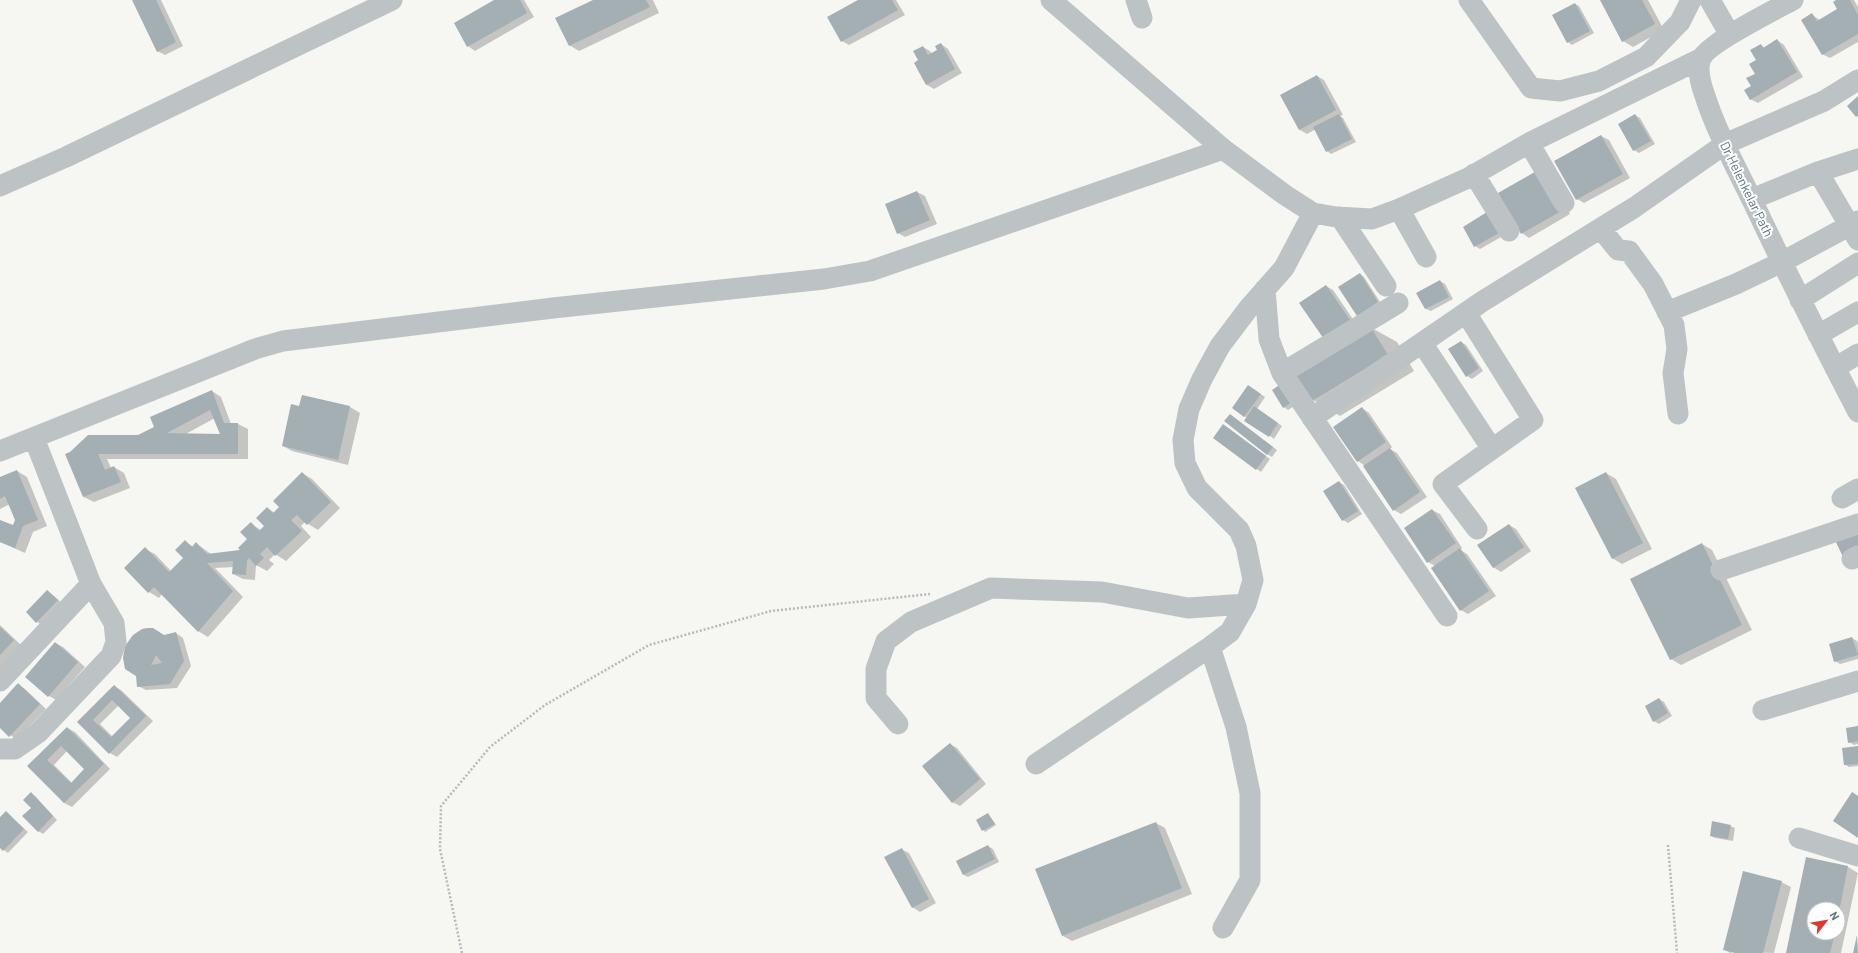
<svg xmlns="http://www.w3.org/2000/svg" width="1858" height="953" font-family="Barlow,sans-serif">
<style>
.shadow{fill:#0003;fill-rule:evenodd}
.building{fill:#a4afb3;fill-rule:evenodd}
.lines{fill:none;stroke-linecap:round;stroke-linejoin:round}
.path{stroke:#b6babc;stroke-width:2.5;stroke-dasharray:2 2;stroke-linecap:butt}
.minor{stroke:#bdc3c5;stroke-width:21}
.labels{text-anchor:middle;stroke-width:4;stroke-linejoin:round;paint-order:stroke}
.street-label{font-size:13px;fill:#62767d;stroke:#fff}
</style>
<rect width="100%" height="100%" fill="#f6f6f3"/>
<path class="shadow" d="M133,0H161L183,46L165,55L157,51Z
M496,0H524L534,17L475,51L468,46L455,23Z
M595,0H653L659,13L579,51L569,45Z
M860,0H896L905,15L849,45L842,41Z
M1601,0H1648L1664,30L1633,47L1623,41Z
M1838,0H1854L1858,7V42L1830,58L1822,54L1812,15L1820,20L1839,9Z
M1575,4L1579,6L1594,33L1572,45L1568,42Z
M1777,40L1784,45L1803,77L1758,103L1750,99L1761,45L1765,48Z
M941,44L948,49L962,73L934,89L927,85L920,61L923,47L930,51L932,54L939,51Z
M1317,76L1324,80L1343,115L1340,116L1343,118L1356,142L1331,154L1327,151L1316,129L1307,134L1300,130Z
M1635,115L1640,118L1655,144L1639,153L1634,150Z
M1601,136L1609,140L1630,178L1584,203L1577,199Z
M1547,174L1570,214L1529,238L1522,233Z
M917,192L925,196L937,224L905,237L898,233L886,205Z
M1487,214L1503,236L1480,249L1475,246Z
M1360,274L1364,277L1382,305L1358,315Z
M1440,281L1445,284L1453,299L1431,311L1426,309L1418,293Z
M1326,286L1333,290L1359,328L1333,345Z
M1370,327L1397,342L1414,371L1340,416L1313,400Z
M1461,342L1466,345L1483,371L1472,379L1467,376Z
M1284,383L1299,403L1288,410L1284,407Z
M1253,389L1265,397L1257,409L1282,426L1274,439L1234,408Z
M212,391L221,397L231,424H238L248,429V459H107L111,468L114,467L124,473L130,488L94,502L84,497L70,453L138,436L156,427ZM215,418L222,435H184Z
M303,396L350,407L360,413L348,465L292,451L283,446L300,407Z
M1362,408L1369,413L1392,447L1390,449L1397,453L1427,497L1401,514L1394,510L1365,466L1358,461Z
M1234,418L1277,450L1272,457L1267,454Z
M1228,428L1270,459L1261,472L1214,438Z
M17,471L27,477L47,526L33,532L25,553L0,542V521L14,527L16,519L10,504L0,509V478Z
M302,473L312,479L340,508L318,530L305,522L301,526L311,537L286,561L275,554L269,560L274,564L267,571L256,565L255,580L243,579L233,574L234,567L215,568L243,597L208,637L198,631L162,594L159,598L149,592L145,549L155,554L171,571L185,558V542L194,547L197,544L211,554L242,551L248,539L251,524L261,530L265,526L267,508L275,513L280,507Z
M1606,473L1616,479L1652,549L1622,564L1612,558Z
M1339,482L1344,485L1362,514L1348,523L1343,520Z
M1432,510L1440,514L1462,548L1460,550L1467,554L1496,596L1468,614L1461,610L1435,566L1428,562Z
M1509,525L1516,529L1531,551L1501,572L1493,567Z
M1702,544L1712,550L1752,630L1681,665L1671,659Z
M48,591L62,603L42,625L37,622Z
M0,625L21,645L0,667Z
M176,633L183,638L191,666L177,688L146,690L138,686L165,636Z
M1852,638L1857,641L1858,645V659L1840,664L1835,661Z
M55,643L63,647L85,667L56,700L49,696Z
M18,685L25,689L46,709L17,740L0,727V704Z
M114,686L121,690L153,721L117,757L110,753L79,722ZM119,705L132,718L113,737L100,724Z
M1659,699L1664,702L1672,716L1659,724L1654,721Z
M1858,727V744L1854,745L1849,742Z
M67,728L75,732L110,769L72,807L64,803L29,766ZM67,751L86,769L72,783L54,765Z
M950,744L957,748L986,784L960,806L952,802Z
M1858,747V766L1849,767L1844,764Z
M31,794L35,796L57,820L43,834L38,831L32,808Z
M6,812L28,832L8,853L0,847V819Z
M988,814L996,825L985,832L977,820Z
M1156,823L1165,828L1192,894L1072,941L1063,936L1036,870Z
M1730,826L1735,828L1733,841L1715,838L1711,836Z
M988,846L993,849L999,862L968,877L964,875L957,862Z
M901,849L909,853L936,903L920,912L912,907Z
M1807,859L1848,867L1858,873L1841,953H1787ZM1814,909H1838V933H1814Z
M1781,882L1791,887L1774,953L1733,952L1730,953L1724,949Z"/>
<path class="building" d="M132,0H156L176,42L157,52Z
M494,0H520L527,13L467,47L454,23Z
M593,0H646L650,7L569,46L555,18Z
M858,0H892L898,10L841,42L827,17Z
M1600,0H1642L1655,24L1622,42Z
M1836,0H1850L1858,15V34L1822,55L1801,20L1812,13L1817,21L1837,9L1833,2Z
M1575,3L1590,31L1567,43L1552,15Z
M1777,39L1797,72L1750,100L1744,90L1751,86L1746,78L1755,74L1749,64L1756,60L1750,50L1761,44L1763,48Z
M941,43L955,69L926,85L914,63L918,60L913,51L923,46L928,55L937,50L935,46Z
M1317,75L1336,110L1299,130L1280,95Z
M1858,96V116L1856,117L1847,106Z
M1339,114L1352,139L1326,152L1313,127Z
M1635,114L1651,141L1633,151L1618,124Z
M1601,135L1623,174L1576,200L1554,161Z
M1540,169L1563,210L1521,234L1498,193Z
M917,191L930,220L897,234L885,204Z
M1487,212L1499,233L1474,247L1463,227Z
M1360,273L1378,302L1357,316L1338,287Z
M1440,280L1449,297L1425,309L1416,293Z
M1326,285L1352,323L1326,342L1299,303Z
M1370,326L1388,355L1312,401L1294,372Z
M1461,341L1479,368L1466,377L1448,349Z
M1284,382L1295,400L1283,408L1272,390Z
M1248,385L1261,394L1244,417L1232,408Z
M212,390L224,423H238V454H98L105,470L114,466L121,482L83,497L65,454L70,452L88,435H138L154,427L150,417ZM210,410L220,434L167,433Z
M302,395L350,406L338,460L282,446L291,404L299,406Z
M1254,406L1278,423L1269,437L1244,421Z
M1362,407L1386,442L1357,462L1333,427Z
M1230,414L1273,447L1267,455L1224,421Z
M1223,424L1266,456L1256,470L1213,438Z
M1390,448L1420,492L1393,511L1363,466Z
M17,470L38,520L23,526L15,548L0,542V520L13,525L15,520L5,496L0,499V477Z
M302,472L331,502L307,525L297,515L291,520L302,531L275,556L267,547L260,554L264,558L256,566L249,558L247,560L246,575L232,574L233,561L207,563L233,591L198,632L154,587L148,593L124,568L145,547L169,572L183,558L175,550L185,540L192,547L196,542L207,554L240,550L238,548L247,539L240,532L251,522L259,531L264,526L256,518L267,507L273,513L279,507L273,501Z
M1606,472L1643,543L1612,559L1575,488Z
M1339,481L1358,511L1342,521L1323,491Z
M1432,509L1456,543L1427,563L1404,528Z
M1509,524L1524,547L1493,568L1477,545Z
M1858,526V553L1844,559L1834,538Z
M1702,543L1742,625L1670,660L1630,579Z
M1460,548L1489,591L1460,611L1431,568Z
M47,590L58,600L36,623L26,612Z
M0,627L14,640L0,655Z
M147,628H153L164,635L176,632L184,661L170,684L137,687L136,676L125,669L123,658L125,646L133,635L142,629ZM156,655L162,663L151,665Z
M1852,637L1858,655L1834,662L1829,644Z
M55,642L78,662L48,697L25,677Z
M18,683L40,704L9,737L0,728V703Z
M114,685L146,716L109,754L77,722ZM112,700L130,718L111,737L93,720Z
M1659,698L1668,713L1653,722L1645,706Z
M1858,726V741L1848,743L1846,728Z
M67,727L104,764L64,803L27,766ZM61,746L84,769L71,783L47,760Z
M950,743L980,779L952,803L922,766Z
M1858,746V764L1844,765L1842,748Z
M31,792L53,816L38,832L22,816L31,808L23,800Z
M1852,792L1858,796V838L1833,821Z
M6,811L24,829L3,851L0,848V817Z
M988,813L995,824L982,831L976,820Z
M1712,821L1731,825L1728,839L1710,836Z
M1156,822L1182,888L1062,936L1035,869Z
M988,845L995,859L963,875L956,861Z
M902,848L929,899L912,908L884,857Z
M1806,857L1848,866L1839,912L1838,909H1814V933H1835L1830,953H1786Z
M1743,871L1782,881L1763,953H1735L1723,950Z
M1857,935L1858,953H1853Z"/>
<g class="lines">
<path class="path" d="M1668,845L1677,953
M462,953L440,849L441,806L490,747L545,705L649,645L771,611L930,594"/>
<path class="minor" d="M1051,0L1223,149L1285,195L1313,213L1336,217L1372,219L1399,209L1468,178L1529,143L1700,59
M1136,0L1142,18
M1469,0L1531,88L1560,91L1599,81L1646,57L1680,22L1691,0
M1710,0L1730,35
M1793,0C1776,9 1704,45 1700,61C1697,72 1701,85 1705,96C1717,133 1737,169 1754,204C1787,274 1822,343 1858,412
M1529,143L1564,203
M1818,172L1858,240
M1474,174L1509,231
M0,186L66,157L392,0
M1752,199L1818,172L1858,159
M1399,209L1426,257
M1340,217L1386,286
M1601,229L1618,250L1629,251L1653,284L1674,325L1677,349L1673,373L1678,414
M1265,289L1269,339L1282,373L1447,616
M1800,300L1858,263
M1667,312L1736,284L1782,262L1858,221
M1466,313L1533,420L1443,484L1477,529
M1818,335L1858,312
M1422,343L1492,449
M1835,368L1858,354
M1282,373L1398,303
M1312,418L1483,301L1635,207L1725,144L1824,101L1858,80
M0,451L255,349L283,341L553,308L824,279L870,271L1223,149
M1842,498L1858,489
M1852,559L1858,556
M1721,570L1858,524
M1210,647L1236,727L1250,793V880L1223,928
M0,681L91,584
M1763,710L1858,681
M898,724L876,698V669L886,641L911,622L991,588L1102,592L1188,608L1246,604
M0,749H15L38,733L111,656L116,642L114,623L91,584L34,438
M1036,764L1210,647L1230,632L1246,604L1253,580L1246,546L1239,530L1197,488L1185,463L1183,440L1189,409L1202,379L1220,346L1248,309L1284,268L1313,213
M1799,838L1858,856"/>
</g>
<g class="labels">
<g class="street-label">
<text transform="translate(1747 189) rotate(64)" y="5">Dr Helenkelar Path</text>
</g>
</g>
<g transform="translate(1826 921) rotate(59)"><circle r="19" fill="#ffffff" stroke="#c0c8cb"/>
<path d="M0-3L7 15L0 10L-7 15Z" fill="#dd382d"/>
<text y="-6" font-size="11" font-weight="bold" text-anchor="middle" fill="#62767d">N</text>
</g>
</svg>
